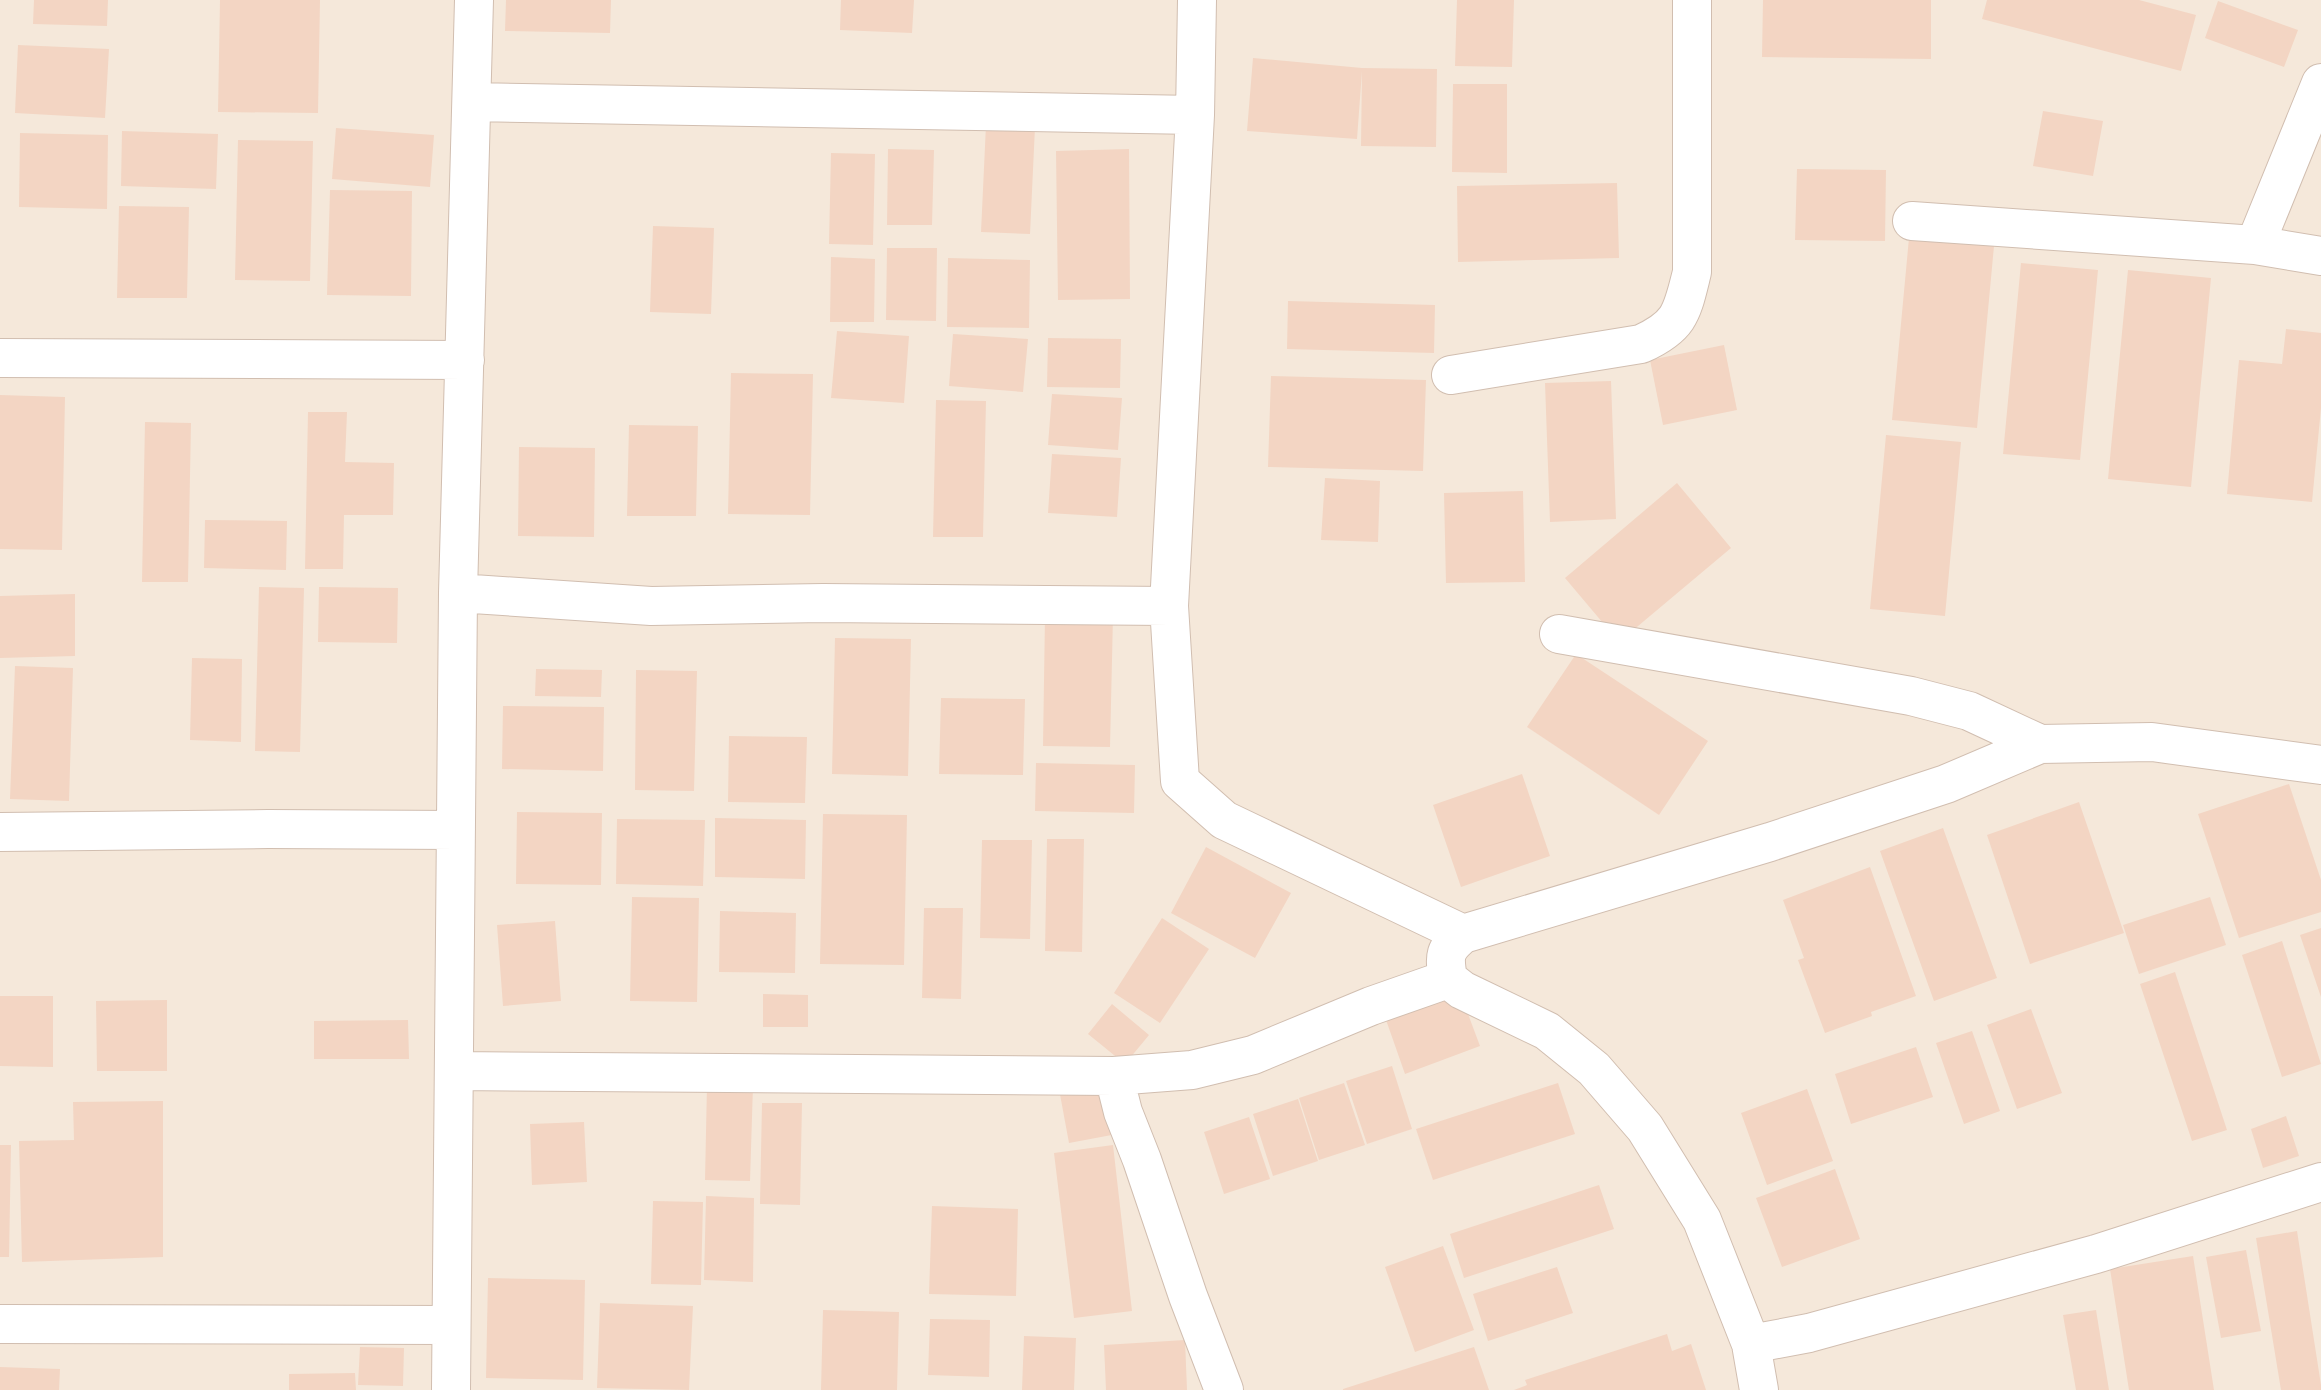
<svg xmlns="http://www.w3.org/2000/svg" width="2321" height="1390" font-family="'Public Sans',sans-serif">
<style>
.residential{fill:#f5e8da}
.building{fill:#f3d5c3}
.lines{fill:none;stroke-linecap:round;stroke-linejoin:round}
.minor-casing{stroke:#d1beb0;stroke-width:40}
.minor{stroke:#fff;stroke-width:38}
</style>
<rect width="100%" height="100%" fill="#fdf6ec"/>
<path class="residential" d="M0,0H2321V1390H0Z"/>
<path class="building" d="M34,0H108L107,26L33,24Z
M220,0H320L318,113L218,112Z
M506,0H611L610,33L505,31Z
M841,0H914L912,33L840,30Z
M1457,0H1514L1512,67L1455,66Z
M1763,0H1931V59L1762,57Z
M1987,0H2139L2196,15L2181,71L1982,19Z
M2218,1L2298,30L2284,67L2205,38Z
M18,45L109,49L105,118L15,113Z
M1253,58L1362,68L1437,69L1436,147L1361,146L1362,71L1357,139L1247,131Z
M1453,84H1507V173L1452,172Z
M2043,111L2103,121L2093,176L2033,166Z
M986,125L1035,127L1030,234L981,232Z
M336,128L434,135L430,187L332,179Z
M122,131L218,134L216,189L121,186Z
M20,133L108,135L107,209L19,207Z
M238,140L313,141L310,281L235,280Z
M888,149L934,150L932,225H887Z
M1129,149L1130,299L1058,300L1056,151Z
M831,153L875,154L873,245L829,244Z
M1797,169L1886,170L1885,241L1795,240Z
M1617,183L1619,258L1458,262L1457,186Z
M330,190L412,191L411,296L327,295Z
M119,206L189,207L187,298H117Z
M653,226L714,228L711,314L650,312Z
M1909,238L1994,246L1977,428L1892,420Z
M887,248H937L936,321L886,320Z
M831,257L875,259L874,322H830Z
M948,258L1030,260L1029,328L947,327Z
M2021,263L2098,270L2080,460L2003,454Z
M2128,270L2211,278L2191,487L2108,479Z
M1288,301L1435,305L1434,353L1287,349Z
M2286,329L2321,333V408L2312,502L2227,494L2239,360L2282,364Z
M837,331L909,336L904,403L831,398Z
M953,334L1028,339L1023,392L949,386Z
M1048,338L1121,339L1120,388L1047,387Z
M1724,345L1737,410L1663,425L1650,360Z
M731,373L813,374L810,515L728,514Z
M1271,376L1426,380L1423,471L1268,467Z
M1611,381L1616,519L1550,522L1545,383Z
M1052,394L1122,398L1118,450L1048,445Z
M0,395L65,397L62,550L0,549Z
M936,400L986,401L983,537H933Z
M308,412H347L345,462L394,463L393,515H344L343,569H305Z
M145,422L191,423L188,582H142Z
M629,425L698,426L696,516H627Z
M1886,435L1961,442L1945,616L1870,609Z
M519,447L595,448L594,537L518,536Z
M1052,454L1121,458L1117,517L1048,513Z
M1325,478L1380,481L1378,542L1321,540Z
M1677,483L1731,548L1619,642L1565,578Z
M1523,491L1525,582L1446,583L1444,493Z
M205,520L287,521L286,570L204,568Z
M259,587L304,588L300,752L255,751Z
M319,587L398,588L397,643L318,642Z
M75,594V656L0,658V596Z
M1045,616H1113L1110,747L1043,746Z
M835,638L911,639L908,776L832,774Z
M1576,654L1708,741L1659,815L1527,727Z
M192,658L242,659L241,742L190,740Z
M15,666L73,668L69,801L10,799Z
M536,669L602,670L601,697L535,696Z
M636,670L697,671L694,791L635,790Z
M941,698L1025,699L1023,775L939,774Z
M503,706L604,707L603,771L502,769Z
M729,736L807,737L805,803L728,802Z
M1036,763L1135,765L1134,813L1035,811Z
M1522,774L1550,856L1461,887L1433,805Z
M2289,784L2321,880V912L2239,938L2198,814Z
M2079,802L2124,933L2030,964L1987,835Z
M517,812L602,813L601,885L516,884Z
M823,814L907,815L904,965L820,964Z
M715,818L806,820L805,879L715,877Z
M617,819L705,820L703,886L616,884Z
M1943,828L1997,978L1934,1001L1880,851Z
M1047,839H1084L1082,952L1045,951Z
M982,840H1032L1030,939L980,938Z
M1206,847L1291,893L1255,958L1171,913Z
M1870,867L1916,996L1871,1012L1872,1016L1825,1033L1798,960L1804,958L1783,900Z
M632,897L699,898L697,1002L630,1001Z
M2210,897L2226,945L2139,974L2123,925Z
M924,908H963L961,999L922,998Z
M720,911L796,913L795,973L719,972Z
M1162,918L1209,949L1160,1023L1114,993Z
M555,921L561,1001L503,1006L497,925Z
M2321,928V997L2300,935Z
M2282,941L2321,1064L2282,1077L2242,955Z
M2175,972L2227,1130L2192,1141L2140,984Z
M1459,990L1480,1046L1405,1074L1385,1017Z
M763,994L808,995V1027H763Z
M0,996H53V1067L0,1066Z
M167,1000V1071H97L96,1001Z
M1112,1004L1149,1035L1125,1064L1088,1034Z
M2031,1009L2062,1093L2017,1109L1987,1025Z
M408,1020L409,1059H314V1021Z
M1972,1031L2000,1111L1964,1124L1936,1043Z
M1916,1047L1933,1097L1851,1124L1835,1074Z
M1392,1066L1412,1129L1367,1144L1346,1081Z
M1106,1079L1117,1134L1069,1143L1059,1089Z
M1344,1083L1365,1145L1319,1160L1299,1098Z
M1558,1083L1575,1134L1433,1180L1416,1129Z
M707,1085H753L750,1181L705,1180Z
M1807,1089L1833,1161L1767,1185L1741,1113Z
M1298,1099L1318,1161L1273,1176L1253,1114Z
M163,1101V1257L22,1262L19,1141L74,1140L73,1102Z
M762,1103H802L800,1205L760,1204Z
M2286,1116L2299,1156L2263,1168L2251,1129Z
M1249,1117L1270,1179L1224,1194L1204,1132Z
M584,1122L587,1182L532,1185L530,1124Z
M0,1145H11L9,1257H0Z
M1113,1145L1132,1311L1074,1318L1054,1153Z
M1835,1169L1860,1239L1782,1267L1756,1198Z
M1599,1185L1614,1229L1464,1278L1450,1234Z
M706,1196L754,1198L753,1282L704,1280Z
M653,1201L703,1202L701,1285L651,1284Z
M932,1206L1018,1209L1016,1296L929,1294Z
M2297,1231L2321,1385V1390H2281L2256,1238Z
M1443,1246L1474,1330L1415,1352L1385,1267Z
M2246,1250L2261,1331L2221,1338L2206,1257Z
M2193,1256L2214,1390H2129L2110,1269Z
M1557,1267L1573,1313L1488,1341L1473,1294Z
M488,1278L585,1280L583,1380L486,1378Z
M600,1303L693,1306L689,1390L597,1388Z
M823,1310L899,1312L897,1390H821Z
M2096,1310L2109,1390H2076L2063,1315Z
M930,1319L990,1320L989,1377L928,1375Z
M1667,1334L1672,1351L1691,1344L1706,1390H1514L1527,1385L1525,1380Z
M1024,1336L1076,1338L1074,1390H1022Z
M1185,1340L1187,1390H1106L1104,1345Z
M360,1347L404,1348L403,1386L358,1385Z
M1474,1347L1489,1390H1343V1389Z
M0,1367L60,1369L59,1390H0Z
M355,1373L356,1390H289V1374Z"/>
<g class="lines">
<g class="minor-casing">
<path id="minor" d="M1197,0L1195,115L1169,606L1180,781L1224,820L1463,934
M473,102L1195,115
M1912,221L2255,245L2321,256
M2255,245L2321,83
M0,358L465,360
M1451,375L1641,344C1681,326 1682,312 1692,272V0
M458,593L651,606L823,603L1169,606
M1559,634L1911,696L1969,711L2040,744
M0,832L268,829L456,830
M455,1071L1114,1076L1192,1070L1253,1055L1371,1006L1448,979
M1114,1076L1123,1112L1142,1160L1188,1296L1224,1390
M0,1324L450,1325
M1751,1344L1809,1333L2096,1254L2321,1182
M451,1390L458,593L474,0
M1759,1390L1751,1344L1702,1220L1645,1128L1594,1069L1547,1031L1462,990L1448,979C1444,955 1444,950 1463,934L1770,842L1946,784L2040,744L2152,742L2321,765"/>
</g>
<use href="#minor" class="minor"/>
</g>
</svg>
